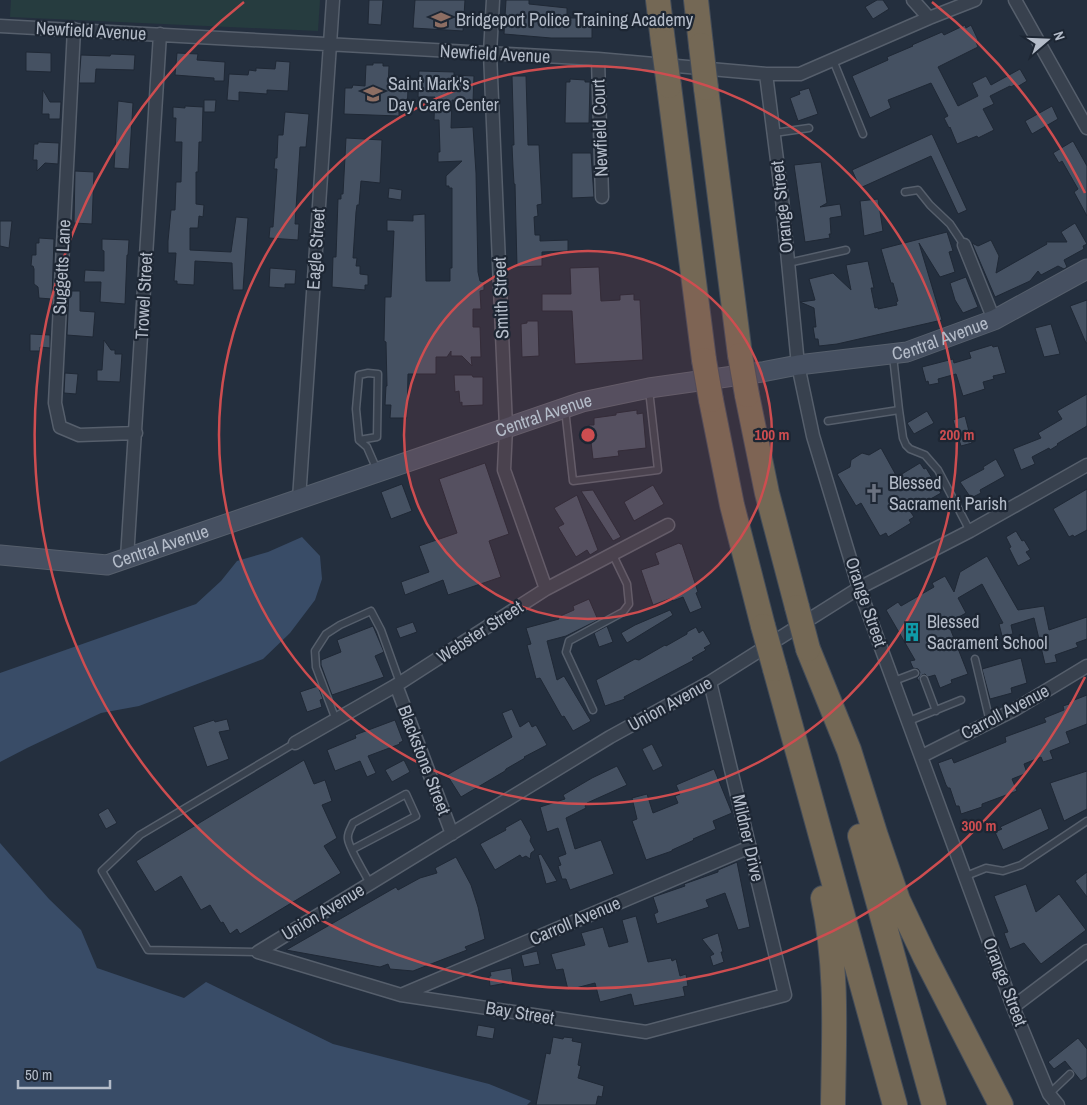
<svg xmlns="http://www.w3.org/2000/svg" width="1087" height="1105" font-family="'Archivo Narrow',sans-serif">
<style>
.green{fill:#263c3f}
.water{fill:#394c67}
.building{fill:#455162;stroke:#1f2835}
.lines{fill:none;stroke-linecap:round;stroke-linejoin:round}
.lane-casing{stroke:#565f6c;stroke-width:9}
.street-casing{stroke:#565f6c;stroke-width:15}
.secondary-casing{stroke:#565f6c;stroke-width:21}
.highway-casing{stroke:#434c59;stroke-width:26}
.lane{stroke:#38414e;stroke-width:6}
.street{stroke:#38414e;stroke-width:12}
.secondary{stroke:#465061;stroke-width:19}
.highway{stroke:#746855;stroke-width:24}
.highway-bridge-casing{stroke:#434c59;stroke-width:26;stroke-linecap:butt}
.highway-bridge{stroke:#746855;stroke-width:24}
.ring{fill:none;stroke:#ce4d50;stroke-width:2.5}
.labels{text-anchor:middle;stroke-width:4.5;stroke-linejoin:round;paint-order:stroke}
.poi-label{font-size:18px;fill:#b4bcc9;stroke:#1d2633;text-anchor:start}
.street-label{font-size:18px;fill:#b4bcc9;stroke:#1d2633}
.centre{fill:#ce4d50;stroke:#1d2633;stroke-width:2.5}
.ring-label{font-size:15px;text-anchor:middle;font-weight:bold;fill:#ce4d50;stroke:#1d2633;stroke-width:4.5;stroke-linejoin:round;paint-order:stroke}
</style>
<rect width="100%" height="100%" fill="#242f3e"/>
<path class="green" d="M11,0H320L318,31L10,17Z"/>
<path class="water" d="M302,537L320,556L322,579L315,600L290,633L263,659L139,706L101,713L27,748L0,762V673L196,604L221,581L237,561L268,552Z
M0,843L49,899L81,930L97,968L184,998L206,982L333,1044L489,1084L531,1101L527,1105H0Z"/>
<path class="building" d="M369,0H383L381,25L368,24Z
M415,0H465L463,31L413,28Z
M506,0H529V4L567,8V18H586V22H592V38H551L504,34Z
M877,0H883L889,9L873,19L865,7Z
M965,25L966,28L971,25L978,40L976,42L978,47L938,67L958,106L978,96L972,83L986,76L991,85L1020,69L1027,81L1017,87L1016,84L1011,87L1010,86L990,96L994,104L983,109L994,130L978,138L977,136L957,144L950,127L949,128L944,118L948,116L931,83L888,100L891,108L870,118L852,76L888,60L887,57L913,46L912,45L942,32L944,35Z
M26,52L51,53V72L26,71Z
M177,53L198,54L197,60L225,62L224,81H214V78L175,75Z
M111,54L135,55L134,70L96,69L95,83H79L81,55L110,56Z
M276,61L290,62L288,91L267,90V94L239,92V101L227,100L229,74L248,75L249,70L256,71V68L275,69Z
M373,63H383V66H389L388,87L408,88L407,113L399,112V116L344,114L345,88H352L353,85L365,86L366,65H373Z
M419,71L454,72V75L474,76L473,101L452,100L451,128L473,127L476,173L478,272L480,281L484,282V290L480,291L481,309H473V327H480L481,357H471L472,366L462,356H451V351L447,357H436V374H408L407,418H390L391,405H385L386,386H387L386,342L384,341L385,297H391L394,231H387V220L413,221V215L425,214L426,281H450V268H452V188H449V186H446V176L462,161L438,162V152H440L439,120H434L435,97H418Z
M512,76H526L528,145H539L542,204L537,205L538,216L534,217L535,235H540V241L568,240V251L542,252V266L517,267L515,184H514L513,167L512,145H514Z
M570,79L585,80V82H590L589,123H565L566,82H570Z
M809,88L818,114L798,121L790,98L800,94L799,91Z
M43,90L50,102H61L60,119H49V114H42Z
M204,100H216L215,112H204Z
M118,101L133,103L129,169L114,168Z
M185,106L203,107L202,142H199L198,172H196V204L204,205L203,217L199,216L198,228H190V250L231,252L236,217L248,218L243,290H233L232,263L195,261L194,285L177,284V281H174L176,253H168V241L171,210H175L176,182H181L182,142H175L176,118H173V107L185,108Z
M1052,106L1058,119L1032,134L1025,121Z
M285,112L309,114L306,147H300L295,224H299L298,240L269,238L270,227H273L277,169H274L275,158H277L278,135H283Z
M932,134L967,210L958,214L931,156L860,188L852,170Z
M346,138L382,140L380,183L361,181L359,205H357L356,212L353,258H357L356,266H360V274L368,275V285H365V290L332,287L333,257H336L338,199H341V194H343Z
M1073,141L1087,166V216L1074,192L1078,189L1062,161L1059,163L1053,153Z
M38,142L59,143L58,164L45,163L37,171V160H33L34,144H38Z
M572,153H591L594,197L572,198Z
M821,162L827,203L820,207L840,204L842,216L830,218L831,234H829L830,238L805,242L794,165Z
M75,171L94,172L92,224L74,223Z
M389,188L402,190L401,200L388,198Z
M878,199L883,231L864,236L860,201Z
M0,221H12L9,248L0,246Z
M1075,223L1087,244L1083,246L1084,249L1064,260L1067,267L1064,269L1058,266L1041,275L1038,271L1030,281L995,297L972,243L978,246L991,240L999,256L996,273L1047,244L1046,242H1067L1061,232Z
M947,232L953,251L949,252L955,272L940,277L919,243L942,320L837,344L819,346L818,339H815L813,327H816L814,308L800,302L815,300L809,279L833,273L851,290L846,265L868,261L874,288H871L875,308L878,307V309L897,305L896,302L898,301L893,283H891L881,249Z
M39,238L54,239L52,299L39,298L38,287L34,284V269L33,266H31L32,255H36V243H39Z
M102,239L129,240L128,255H127L125,304L100,302L101,282H84L85,270L104,271V251L102,250Z
M599,267L601,301L620,300V295L634,294V300H640L643,360L575,364L572,311H542V294H571L570,268Z
M270,268L296,270L295,284H285V288L269,287Z
M966,277L978,307L963,313L955,300L950,283Z
M69,291H80V311L95,312L93,337L67,335Z
M1087,300V343H1086L1070,306Z
M527,321H538L539,356L522,357L521,324L527,323Z
M1051,324L1060,354L1044,357L1035,328Z
M30,334L50,335V348L40,347V351H30Z
M104,340L111,350H115V354H122L120,382L97,381V370H102Z
M992,345L993,347L998,346L1006,373L993,376L994,379L983,382L985,389L963,396L956,374L938,379L939,383L929,385L928,381L926,382L922,367L953,359L954,363L971,358L969,352Z
M65,373L78,374L76,394L64,393Z
M454,375H472L473,377H483V405L462,406V402L460,403L459,391L455,392Z
M1087,394V426L1060,442L1057,444L1058,445L1050,450L1049,448L1032,457L1035,464L1021,470L1013,449L1041,438L1038,433L1062,419L1057,411Z
M637,410V414L643,413L646,448L618,451L619,456L593,459L589,425H594V418L616,415V413Z
M927,411L934,423L914,434L907,423Z
M965,416L972,443L961,446L953,420Z
M881,448L897,477L920,463L924,469L926,468L941,493L910,511L914,517L909,520L911,523L888,537L886,533L880,536L861,503L856,506L837,474L850,467L851,460L862,453L869,455Z
M996,459L1005,476L980,490L981,493L971,498L960,482L984,469L983,467Z
M485,463L509,534L489,541L501,577L448,595L443,580L405,595L401,582L429,572L419,546L457,533L439,479Z
M402,484L412,511L391,519L381,492Z
M653,485L664,504L634,521L624,502Z
M1087,489V530L1074,537L1073,535L1069,537L1053,509Z
M593,490L621,537L613,541L581,491Z
M577,495L598,550L590,555L587,550L576,557L558,527L564,524L554,508Z
M1016,531L1022,541L1024,540L1030,550L1026,552L1031,559L1018,566L1009,548L1011,547L1006,537Z
M679,543L680,544H682L698,592L696,593L702,608L690,613L683,597L673,601L672,598L653,605L641,570L659,564L655,553Z
M987,556L1018,610L1044,606L1049,630L1087,617V639L1076,643L1078,647L1055,655L1057,662L1045,664L1034,618L1011,625L1013,634L1002,636L999,624L1003,623L982,584L958,598L966,613L948,623L968,674L951,680L952,683L940,688L935,675L928,677L925,674L922,675L918,681L917,678L919,676L920,672L918,669L913,668L910,661L915,660L886,610L898,602L901,606L934,587L932,583L945,576L954,592L960,572Z
M589,599L598,620L566,636L547,641L557,680L564,676L591,721L573,731L564,716L562,717L540,678L536,679L527,645L531,644L526,628L559,619L558,617L574,610L573,606Z
M670,610L673,615L627,643L621,633L635,625Z
M413,622L417,632L400,638L396,628Z
M373,626L384,652L375,656L384,677L332,695L321,665V660L341,652L337,640Z
M607,626L613,642L599,647L594,633Z
M696,627L699,633L703,630L711,644L704,648L706,650L692,658L694,660L624,697L625,699L605,706L596,680L635,659L639,660L665,645L666,646L687,634V632Z
M1021,658L1027,683L1011,688L1012,693L990,699L982,669Z
M318,686L323,699L320,700L322,707L307,712L300,692Z
M1087,695V724L1066,732L1070,743L1050,751L1053,759L1043,762L1041,757L1024,764L1027,773L1012,779L1017,791L982,804V807L961,814L959,806H956L950,788H948L946,785L938,763L952,758L954,763L1006,742L1005,737L1046,722L1044,718L1064,710L1063,706L1069,704V702Z
M512,709L520,727L529,721L532,727L536,725L547,745L524,757L525,758L506,769L505,771L461,797L447,775L512,737L502,713Z
M227,719L230,730L219,732L229,759L207,767L193,727L214,720L215,722Z
M395,720L403,741L399,743L400,744L368,756L376,773L367,777L360,761L335,771L327,750L356,738L355,735Z
M652,744L663,766L653,771L642,749Z
M304,760L314,784L325,780L332,801L322,805L337,838L324,846L341,873L240,934L237,929L230,934L223,922L221,923L210,905L201,910L181,876L155,892L136,861Z
M404,760L410,772L392,782L385,770Z
M617,766L627,785L587,803L585,806L586,808L566,818L575,849L601,840L614,874L570,890L566,879H562L558,866L561,865L558,857L566,854L558,828L547,832L540,807L565,799L563,795L592,778Z
M714,769L732,813L713,821L716,829L693,839L694,840L672,850V851L646,860L632,821L637,819L632,798L647,794L653,813L678,803L675,796L680,794L676,785Z
M1087,771V809L1064,821L1050,783Z
M108,808L117,823L106,829L98,814Z
M1041,808L1049,829L1003,850L995,832L1002,829L1000,827Z
M521,819L531,837L530,841L535,850L531,853L530,859L526,856L522,858L520,855L495,870L480,844L506,830L505,828Z
M541,854L557,881L546,884L538,855Z
M456,857L471,885L478,907L485,939L465,947L467,950L413,971L390,969L388,964L380,967L286,950L396,887L398,890L420,878L437,873L435,868Z
M737,862L750,927L738,930L725,893L706,900L709,907L657,924L654,914L658,912L653,897L685,886L684,884L718,872V870Z
M1087,872V897L1075,881Z
M1026,884L1036,912L1059,894L1086,930L1041,964L1024,943L1010,949L1004,933L1008,932L994,896Z
M636,916L648,962L671,958L672,961L676,959L680,976L686,974L688,986L683,987L685,996L634,1006L631,994L600,1002L595,983L568,990L563,969L556,970L551,954L585,945L581,933L603,927L609,947L628,942L622,920Z
M718,933L723,952H721L724,962L713,966L710,956L714,954L702,939Z
M537,951L540,964L524,967L521,955Z
M511,968L513,982L490,986L489,976H491L490,972Z
M478,1025L495,1028L493,1039L476,1036Z
M553,1037L563,1039L564,1037L573,1038L572,1041L582,1043L578,1065L581,1066L578,1078L604,1086L602,1097L598,1096L596,1105H536L546,1053L550,1054Z
M1078,1038L1087,1049V1077L1081,1081L1065,1061L1054,1069L1048,1062Z"/>
<g class="lines">
<g class="lane-casing">
<path id="lane" d="M833,60L863,134
M774,133L809,128
M905,192L918,190L930,205L950,224L964,245
M788,263L846,250
M893,356L899,410
M565,409L573,481L658,470L649,390
M828,421L899,410L903,438L906,445L910,449L925,455L938,470L970,531
M359,440L377,437L378,374L368,373L359,375L356,409L359,440L367,447L377,470
M975,659L990,722
M924,679L936,711
M894,681L915,673
M593,710L566,652L569,641L623,612L629,604L627,584L613,555
M336,720L316,667L315,651L326,634L340,625L371,611L381,630L400,683
M909,721L961,700
M353,849L416,816L406,794L353,823C351,828 347,833 348,839C349,849 365,873 370,884
M966,876L986,868L1003,871L1021,865L1087,821
M258,952L148,950L102,871L140,835L295,743
M1049,1094L1070,1074"/>
</g>
<g class="street-casing">
<path id="street" d="M493,0L490,53L506,427L504,470L546,589
M913,0L929,18
M1015,0L1087,128
M0,26L598,59L766,74H800L929,18L975,0
M74,29L55,403L60,427L79,435L136,433
M598,59L602,197
M766,74L782,199L798,365L813,436L859,588L1013,1007L1049,1094L1058,1105
M964,245L994,320
M299,499L333,0
M127,558L160,34
M396,685L452,834
M295,743L400,683L546,589L668,525
M922,756L1014,710L1087,666
M258,952L610,737L710,682L859,588L970,531L1087,465
M258,952L401,995L646,1032L785,995L710,682
M401,995L750,847
M1013,1007L1087,951"/>
</g>
<g class="secondary-casing">
<g id="secondary">
<path id="s1" d="M0,555L107,565L582,402L649,388L762,372L798,365L907,352L994,320L1087,269"/>
</g>
</g>
<g class="highway-casing">
<path id="highway" d="M658,0L663,42
M696,0L701,45
M669,86L704,360
M706,88L740,355
M747,395L767,493L797,607
M711,400L732,505L763,626
M808,649L849,750L876,836L898,900L925,957L1001,1105
M775,669L895,1105
M860,836L934,1105
M823,898C838,969 834,1033 833,1105"/>
</g>
<use href="#lane" class="lane"/>
<use href="#street" class="street"/>
<use href="#secondary" class="secondary"/>
<use href="#highway" class="highway"/>
<g class="highway-bridge-casing">
<path id="highway-bridge" d="M663,42L669,86
M701,45L706,88
M740,355L747,395
M704,360L711,400
M797,607L808,649
M763,626L775,669"/>
</g>
<use href="#highway-bridge" class="highway-bridge"/>
</g>
<circle cx="588" cy="435" r="184" fill="#ce4d50" fill-opacity=".12"/>
<g class="ring">
<circle cx="588" cy="435" r="184"/>
<circle cx="588" cy="435" r="369"/>
<path d="M1085 677A553 553 0 1 1 244 2M932 2A553 553 0 0 1 1085 193"/>
</g>
<defs>
<g id="school-bare" transform="scale(1.5)"><path d="M0-5L7-2L0 1L-7-2ZM-4 1L0 2.5L4 1V4Q0 6-4 4Z" fill="#8d6e63" stroke="#1d2633" stroke-width="2.5" paint-order="stroke"/></g>
<g id="church-bare" transform="scale(1.5)"><path d="M-1.2-6h2.4v3.5h3.3v2.4h-3.3V6h-2.4V-.1h-3.3v-2.4h3.3Z" fill="#6b7280" stroke="#1d2633" stroke-width="2.5" paint-order="stroke"/></g>
<g id="building-bare" transform="scale(1.5)"><path d="M-4-6H4V6H1V3H-1V6H-4ZM-2.5-4.3h1.7v1.8h-1.7ZM.8-4.3h1.7v1.8H.8ZM-2.5-1h1.7V.8h-1.7ZM.8-1h1.7V.8H.8Z" fill="#0f9aa8" stroke="#1d2633" stroke-width="2.5" paint-order="stroke"/></g>
</defs>
<g fill-rule="evenodd">
<use href="#school-bare" x="441" y="20"/>
<use href="#school-bare" x="373" y="94"/>
<use href="#church-bare" x="874" y="493"/>
<use href="#building-bare" x="912" y="632"/>
</g>
<g class="labels">
<g class="poi-label">
<text x="456" y="26">Bridgeport Police Training Academy</text>
<text x="388" y="90">Saint Mark's<tspan x="388" dy="21">Day Care Center</tspan></text>
<text x="889" y="489">Blessed<tspan x="889" dy="21">Sacrament Parish</tspan></text>
<text x="927" y="628">Blessed<tspan x="927" dy="21">Sacrament School</tspan></text>
</g>
<g class="street-label">
<text transform="translate(91 31) rotate(3)" y="6">Newfield Avenue</text>
<text transform="translate(495 54) rotate(3)" y="6">Newfield Avenue</text>
<text transform="translate(600 128) rotate(-92)" y="6">Newfield Court</text>
<text transform="translate(782 207) rotate(-96)" y="6">Orange Street</text>
<text transform="translate(316 249) rotate(-86)" y="6">Eagle Street</text>
<text transform="translate(62 267) rotate(-87)" y="6">Suggetts Lane</text>
<text transform="translate(144 296) rotate(-87)" y="6">Trowel Street</text>
<text transform="translate(501 298) rotate(-92)" y="6">Smith Street</text>
<text dy="6" stroke="none"><textPath href="#s1" startOffset="974">Central Avenue</textPath></text>
<text dy="6" stroke="none"><textPath href="#s1" startOffset="569">Central Avenue</textPath></text>
<text dy="6" stroke="none"><textPath href="#s1" startOffset="164">Central Avenue</textPath></text>
<text transform="translate(866 602) rotate(71)" y="6">Orange Street</text>
<text transform="translate(480 632) rotate(-33)" y="6">Webster Street</text>
<text transform="translate(670 704) rotate(-29)" y="6">Union Avenue</text>
<text transform="translate(1005 712) rotate(-28)" y="6">Carroll Avenue</text>
<text transform="translate(424 760) rotate(69)" y="6">Blackstone Street</text>
<text transform="translate(748 838) rotate(77)" y="6">Mildner Drive</text>
<text transform="translate(323 912) rotate(-31)" y="6">Union Avenue</text>
<text transform="translate(575 921) rotate(-23)" y="6">Carroll Avenue</text>
<text transform="translate(1005 982) rotate(69)" y="6">Orange Street</text>
<text transform="translate(520 1013) rotate(9)" y="6">Bay Street</text>
</g>
</g>
<circle cx="588" cy="435" r="8" class="centre"/>
<g class="ring-label">
<text x="772" y="440">100 m</text>
<text x="957" y="440">200 m</text>
<text x="979" y="831">300 m</text>
</g>
<g transform="translate(1047 40) rotate(71)" stroke="#1d2633" stroke-width="4" paint-order="stroke">
<path d="M0-4L9 19L0 12L-9 19Z" fill="#b4bcc9"/>
<text y="-8" font-size="14" font-weight="bold" text-anchor="middle" fill="#b4bcc9">N</text>
</g>
<path d="M18 1080v8h92v-8" fill="none" stroke="#b4bcc9" stroke-width="2.5"/>
<text x="25" y="1080" font-size="15" fill="#b4bcc9" stroke="#1d2633" stroke-width="4" paint-order="stroke">50 m</text>
</svg>
